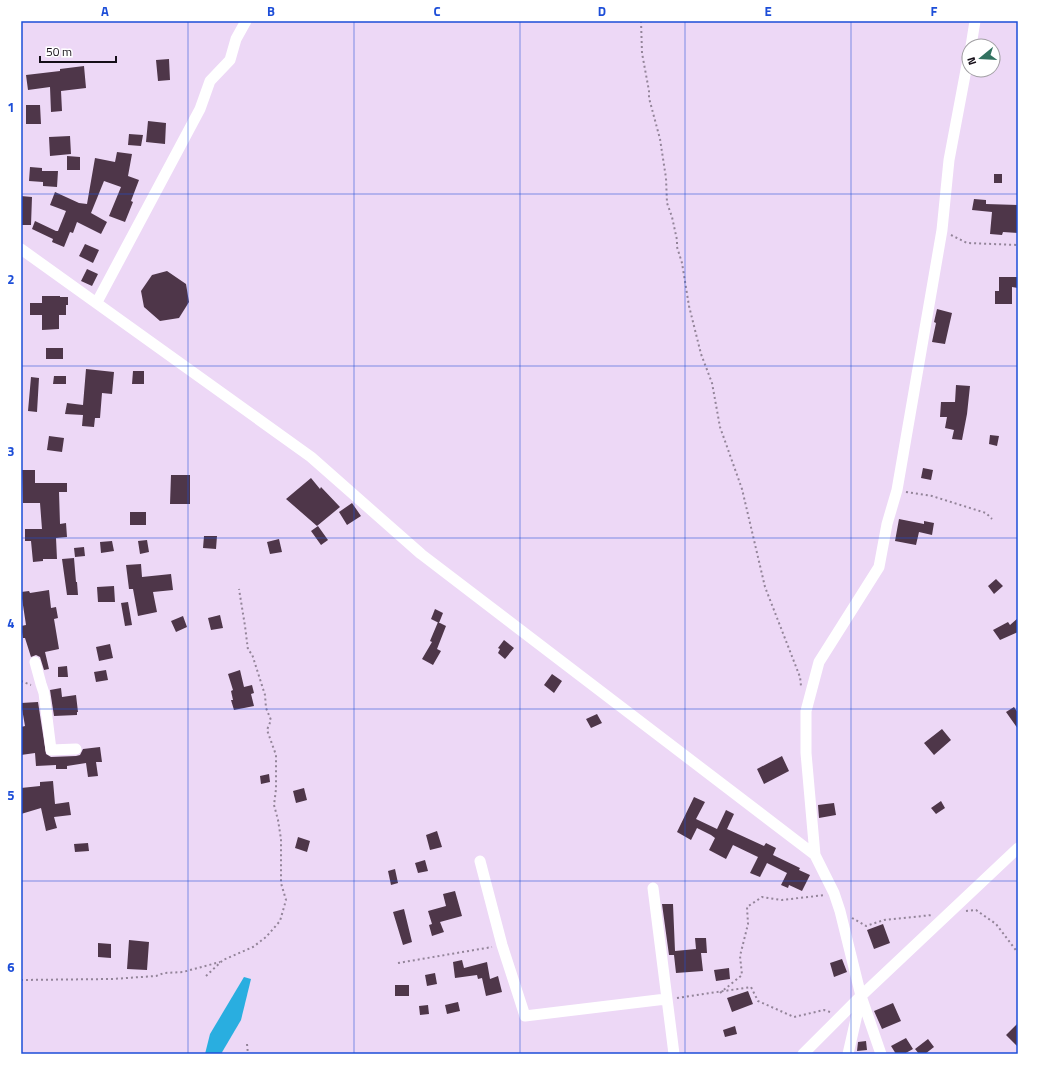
<svg xmlns="http://www.w3.org/2000/svg" width="1039" height="1075" font-family="'Titillium Web',sans-serif">
<style>
.water{fill:#29aee0}
.building{fill:#4e3649}
.lines{fill:none;stroke-linecap:round;stroke-linejoin:round}
.path{stroke:#938499;stroke-width:2;stroke-dasharray:2 3;stroke-linecap:butt}
.minor{stroke:#fff;stroke-width:11}
.grid{fill:none;stroke:#1d4ed8;stroke-width:1;stroke-opacity:0.55}
.neatline{fill:none;stroke:#1d4ed8;stroke-width:1.5}
.grid-label{font-size:13px;text-anchor:middle;font-weight:bold;fill:#1d4ed8}
</style>
<rect width="100%" height="100%" fill="#edd8f6"/>
<path class="water" d="M244,977L251,979L241,1020L221,1054H205L210,1034Z"/>
<path class="building" d="M169,59L170,80L158,81L156,60Z
M84,66L86,88L61,91L62,111L51,112L50,87L28,90L26,75L60,71V69Z
M26,105H40L41,124H26Z
M148,121L166,123L165,144L146,142Z
M129,134L143,135L141,146L128,145Z
M70,136L71,154L50,156L49,137Z
M117,152L132,154L128,176L139,180L131,201L133,202L125,222L109,216L121,187L104,181L91,213L107,222L101,234L77,222L73,233L70,232L64,247L52,242L53,239L32,229L35,221L56,231H58L66,211L50,205L55,192L79,203L87,204L95,158L115,162Z
M67,156L80,157V170H67Z
M30,167L42,168V171H58L57,187L43,186V182L29,181Z
M994,174H1002V183H994Z
M21,196L32,197L31,225H21Z
M974,199L986,200V204L1018,205V233L1003,232L1002,235L990,234L992,212L972,210Z
M85,244L99,250L93,263L79,256Z
M87,269L98,274L92,286L81,281Z
M167,271L186,284L189,302L179,318L160,321L144,307L141,291L152,275Z
M999,277H1018V288L1012,287V304H995V291H999Z
M42,296H60V297H68V305H66V315H59V329L42,330V315H30V303H42Z
M937,309L952,313L945,344L932,342L936,323L934,322Z
M46,348H63V359H46Z
M86,369L114,372L112,394L102,393L100,418H95L94,427L82,426L83,415L65,414L67,403L83,405Z
M133,371H144V384H132Z
M54,376H66V384H53Z
M31,377L39,378L37,412L28,411Z
M956,385L970,386L967,414L962,440L952,439L954,430L945,428L947,417H940L941,402H955Z
M990,435L999,436L997,446L989,444Z
M49,436L64,438L62,452L47,450Z
M923,468L933,470L931,480L921,478Z
M22,470H35V483H67V492H59L60,524L66,523L67,537L56,538L57,559H43V561L33,562L31,541H25V529H42L40,503H23Z
M171,475H190V504H170Z
M311,478L320,489L321,487L340,507L317,526L286,499Z
M352,503L361,516L347,525L339,512Z
M130,512H146V525H130Z
M899,519L924,524V521L934,523L932,535L919,532L916,545L895,541Z
M318,526L328,540L321,545L311,531Z
M204,536H217L216,549L203,548Z
M279,539L282,552L270,554L267,542Z
M147,540L149,552L140,554L138,541Z
M112,541L114,551L101,553L100,542Z
M84,547L85,556L75,557L74,548Z
M74,558L76,582H77L78,595H67L62,559Z
M141,564L142,577L171,574L173,590L153,592L157,612L138,616L133,589H129L126,565Z
M996,579L1003,586L994,594L988,586Z
M114,586L115,602H98L97,587Z
M49,590L51,608L56,607L58,618L54,619L59,649L45,652L49,669L44,670L40,657L36,655L31,657L25,638H23L21,626L26,625L21,592L29,591L30,593Z
M128,602L132,625L125,626L121,603Z
M435,609L443,613L439,623L431,619Z
M220,615L223,628L211,630L208,618Z
M183,616L187,627L176,632L171,621Z
M1018,618V632L1000,640L993,630L1008,622L1010,625Z
M438,622L446,626L437,649L441,651L433,665L422,659L432,642L430,641Z
M504,640L514,648L505,659L498,653L500,649L498,648Z
M110,644L113,658L99,661L96,647Z
M67,666L68,677H58V667Z
M106,670L108,680L96,682L94,672Z
M240,670L244,687L252,685L254,693L251,694L254,706L234,710L231,700H233L231,691L233,690L228,674Z
M552,674L562,681L554,693L544,685Z
M61,688L62,697L76,695L78,712H77V715L54,716L50,690Z
M38,702L46,754L51,757L76,756L80,755L83,749L100,747L102,762H96L98,776L88,777L86,763L67,766V769H56V765L36,766L35,753L21,755V727L25,726L21,703Z
M1014,707L1018,713V729L1006,712Z
M597,714L602,723L591,728L586,719Z
M942,729L951,740L934,755L924,743Z
M782,756L789,771L764,784L757,769Z
M269,774L270,782L261,784L260,776Z
M53,781L55,804L69,802L71,815L54,817L57,828L46,831L41,808L21,814V788L40,786V782Z
M304,788L307,800L296,803L293,791Z
M694,797L705,802L696,819L717,829L726,810L734,814L727,829L764,846L766,843L776,848L773,855L800,868L799,870L810,875L802,891L789,885L788,888L781,885L787,873L767,863L760,877L750,873L758,857L733,845L726,859L709,850L715,838L711,835L697,828L691,840L677,832Z
M941,801L945,808L936,814L931,808Z
M834,803L836,815L819,818L818,805Z
M437,831L442,847L430,850L426,835Z
M298,837L310,841L307,852L295,848Z
M88,843L89,851L75,852L74,844Z
M425,860L428,871L418,873L415,863Z
M395,869L398,883L391,885L388,871Z
M455,891L462,916L440,922L444,932L432,936L429,925L432,924L428,911L446,906L443,894Z
M662,904H673L675,951L696,949L695,938H706L707,953H701L703,971L676,973L674,955H669Z
M404,909L412,942L403,945L393,912Z
M883,924L890,943L874,949L867,930Z
M129,940L149,942L147,970L127,969Z
M98,943L111,944V958L98,957Z
M842,959L847,972L834,977L830,963Z
M462,960L464,968L487,962L490,979L498,976L502,992L486,996L482,978L478,979L477,975L455,978L453,962Z
M729,968L730,979L716,981L714,970Z
M435,973L437,984L427,986L425,975Z
M395,985H409V996H395Z
M748,991L753,1004L732,1012L727,998Z
M458,1002L460,1011L447,1014L445,1005Z
M893,1003L901,1021L882,1029L874,1011Z
M428,1005L429,1014L420,1015L419,1006Z
M1018,1023V1047L1006,1035Z
M735,1026L737,1034L725,1037L723,1030Z
M906,1038L913,1049L904,1054H896L891,1046Z
M928,1039L934,1047L925,1054H919L915,1049Z
M866,1041L867,1050L857,1051L858,1042Z"/>
<g class="lines">
<path class="path" d="M641,21L642,53L649,91V98L660,139L666,178L667,203L672,217L677,240V247L682,263L689,306L701,354L712,383L720,427L742,489L765,587L800,677L801,686
M951,235L967,243L1018,245
M906,492L932,496L986,513L992,519
M21,681L31,685
M966,911L976,910L996,924L1018,953
M852,918L866,926L884,920L932,915
M398,963L492,947
M206,976L223,960L253,947L266,937L280,921L286,900L281,883V839L278,820L274,805L276,789V755L267,730L271,720L266,708L265,695L252,654L248,650L245,626L239,589
M21,980L112,979L156,976L164,973L183,972L220,962
M720,993L742,975L740,956L748,924L747,907L762,897L782,900L825,895
M677,998L751,987L758,1001L794,1017L824,1010L830,1012
M247,1044L248,1054"/>
<path class="minor" d="M971,46L975,21
M21,249L311,457L421,554L815,855
M97,302L200,109L210,81L230,60L236,39L246,21
M35,662L41,684L44,693L51,750L76,749
M480,861L502,945L525,1016L666,999
M653,888L674,1054
M803,1054L861,996L1018,848
M848,1054L861,997
M881,1054L861,996L840,911L834,893L815,855L806,753V711L819,662L879,567L887,524L897,490L942,230L949,160L969,54"/>
</g>
<path class="grid" d="M188,21V1054M354,21V1054M520,21V1054M685,21V1054M851,21V1054M21,194H1018M21,366H1018M21,538H1018M21,709H1018M21,881H1018"/>
<rect width="1039" height="1075" fill="none" stroke="#ffffff" stroke-width="44"/>
<g transform="translate(981 58) rotate(252)"><circle r="19" fill="#ffffff" stroke="#a19fa3"/>
<path d="M0-3L7 15L0 10L-7 15Z" fill="#327260"/>
<text y="-6" font-size="11" font-weight="bold" text-anchor="middle" fill="#150e18">N</text>
</g>
<path d="M40 56v6h76v-6" fill="none" stroke="#150e18" stroke-width="2"/>
<text x="46" y="56" font-size="12" fill="#150e18" stroke="#ffffff" stroke-width="3" paint-order="stroke">50 m</text>
<rect x="22" y="22" width="995" height="1031" class="neatline"/>
<g class="grid-label">
<text x="105" y="16">A</text>
<text x="271" y="16">B</text>
<text x="437" y="16">C</text>
<text x="602" y="16">D</text>
<text x="768" y="16">E</text>
<text x="934" y="16">F</text>
<text x="11" y="112">1</text>
<text x="11" y="284">2</text>
<text x="11" y="456">3</text>
<text x="11" y="628">4</text>
<text x="11" y="800">5</text>
<text x="11" y="972">6</text>
</g>
</svg>
